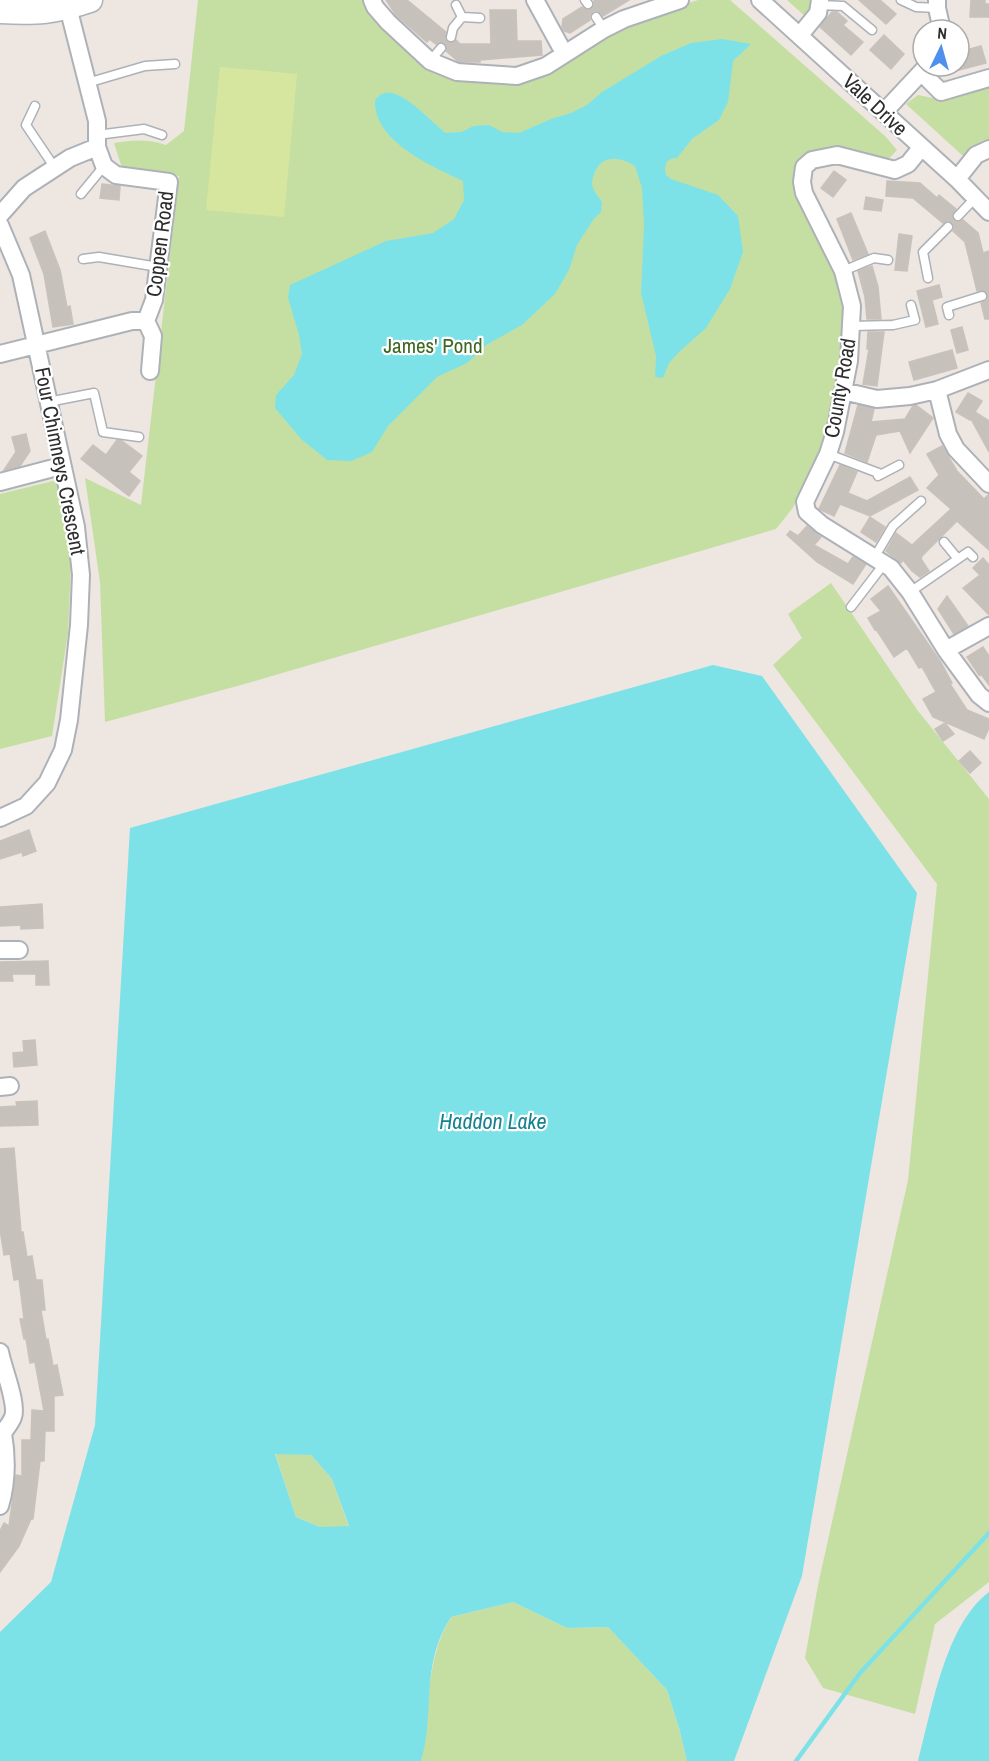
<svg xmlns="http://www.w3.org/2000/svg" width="989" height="1761" font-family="'Archivo Narrow',sans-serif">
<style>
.green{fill:#c5dfa2}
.pitch{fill:#d7e69f}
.water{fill:#7de2e7;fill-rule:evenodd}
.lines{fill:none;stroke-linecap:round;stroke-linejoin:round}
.stream{stroke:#7de2e7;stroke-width:4.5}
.building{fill:#c7c1bc;stroke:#c9c1bb;stroke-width:1.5}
.lane-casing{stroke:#adb2b8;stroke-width:11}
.street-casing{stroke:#adb2b8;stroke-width:20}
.secondary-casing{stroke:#adb2b8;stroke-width:27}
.lane{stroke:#fff;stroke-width:8}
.street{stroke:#fff;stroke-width:16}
.secondary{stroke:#fff;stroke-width:24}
.labels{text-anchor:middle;stroke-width:4.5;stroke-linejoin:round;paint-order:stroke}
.street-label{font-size:21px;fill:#2d2d2d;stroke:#fff}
.park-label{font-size:21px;fill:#3f6721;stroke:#fff}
.water-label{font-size:22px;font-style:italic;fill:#188190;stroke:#fff}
</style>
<rect width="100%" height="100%" fill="#eee6e1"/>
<path class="green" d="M198,0H367L425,65L517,80L624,23L698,0H730L885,136L897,150L883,165L836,152L802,167L840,272L848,306L841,379L826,438L815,470L792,509L776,529L241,685L105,722L100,582L85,478L141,505L179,176L122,168L114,143C133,140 148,139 166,145L184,131Z
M787,0H815L807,18Z
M989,84V139C979,140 971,149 963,156L906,104L918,95L937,99Z
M57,480L71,562L68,633L52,736L0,749V494Z
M831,583L918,711L989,799V1582L935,1624L915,1714L823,1688L805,1658L818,1585L908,1180L937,884L773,665L802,638L788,614Z
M275,1453L311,1455L332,1479L349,1527H320L296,1517Z
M513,1602L567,1628L608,1627L667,1690L679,1728L687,1761H421C432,1709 423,1664 451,1617Z"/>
<path class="pitch" d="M220,67L297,74L284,217L206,210Z"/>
<path class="water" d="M722,39L751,44L733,61L728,102L719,120L692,139L677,158L670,159L666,163L665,169L666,175L671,179L718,195L738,216L743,252L730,289L706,328L679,352L669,363L663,378L655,377L656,356L641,293L644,225L642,188L635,166C620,157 603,154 595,172C592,178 591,185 594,190C596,194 599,198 602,202L601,212L593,220L577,245L569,270L555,294L522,325L486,345L467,363L437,377L388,426L372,452L351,461L327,460L301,439L275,408L276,395L294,375L302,354L299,335L288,298L290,285L386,241L433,233L454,219L464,200L463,181C431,166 373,141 375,100C377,98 379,95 382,94C400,85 432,123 446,133L461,132L474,126L489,125L502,132L519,133L551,119L571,113L587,105L602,92L661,56L691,43Z
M713,665L762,676L917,893L802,1576L734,1761H687L679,1728L667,1690L608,1627L567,1628L513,1602L451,1617C427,1655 431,1686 427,1729C426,1740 424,1750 421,1761H0V1632L51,1582L95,1425L130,828ZM275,1454L311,1455L332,1479L349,1526L320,1527L296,1517Z
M989,1592V1761H918C932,1709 945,1625 989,1592Z"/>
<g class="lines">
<path class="stream" d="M796,1761L860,1673L989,1533"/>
</g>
<path class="building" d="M386,0H407L446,32L445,39L450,43L456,40L460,44H491L490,10H516L517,41H541L542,55L480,60V62H459L446,51L447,46L445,43L439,42L436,44L429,39L427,42L396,15Z
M594,0H629L603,16L598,11H593L590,15V20L570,33L564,31L562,27L563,19L582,7L586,10L591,9L594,6Z
M859,0H880L896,14L886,24Z
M971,0H985V4H989V17H970Z
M832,12H837L847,21L843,25L863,42L851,55L820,27Z
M884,35L904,54L891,69L870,50Z
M981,46L986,63L959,70V52Z
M834,171L846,180L833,197L821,188Z
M887,181L920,183L937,198L939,195L956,209L952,215L954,221L959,222L963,220L978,233L983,253L989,251V319H985L981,303L987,300L988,294L984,290L977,291L965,242L953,231L954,228L953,223L947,221L943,223L913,198L886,196Z
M102,184L120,186L119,200L100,198Z
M866,197L883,200L881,211L864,209Z
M851,213L868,254L853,260L837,219Z
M45,231L60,270L67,307L70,306L73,324L53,327L44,274L30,238Z
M899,234L912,236L907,271L895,270Z
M872,266L878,287L881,319H867L865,297L858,271Z
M939,285L942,297L932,300L938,324L926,327L917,291Z
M962,327L968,350L957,353L951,330Z
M868,332H884L877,386L863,384L869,349H867Z
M952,350L957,368L914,380L909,362Z
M968,393L982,401L975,412L989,421V452L971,419L970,420L956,412Z
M858,405L874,409L871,422L905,419L913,406L916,405L933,418L910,453L900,431L876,435L867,462L845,453Z
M26,434L30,451L20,466L4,470L16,452L12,437Z
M117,440L122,441L142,456L129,472L140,481L129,496L81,459L93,445L106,455Z
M942,446L957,471L984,499L989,494V550L957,521L922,556L921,559L929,571L920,577L912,571L903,560L901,563L886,551L896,533L912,545L951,509L927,488L939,475L927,454Z
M840,465L857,472L848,493L867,501L910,477L918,490L870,516L840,504L834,516L819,509Z
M870,517L885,527L876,542L861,532Z
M807,526L821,537L814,545L848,564L853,557L866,564L853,584L817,562L787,535L790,531L798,536Z
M983,558L989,565V615L963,588L980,575L973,568Z
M888,586L940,661L952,683L950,684L967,710L989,719V728L984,739L933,717L923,699L936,692L922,667L919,668L907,648L894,657L876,629L875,630L868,618L881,611L871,599Z
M947,596L968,626L954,634L938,609Z
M983,647L989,656V685L981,674L979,675L967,657Z
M945,723L954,734L943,741L935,729Z
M970,751L981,763L970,773L959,761Z
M29,830L36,851L23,856L22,852L0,859V841Z
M42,904L43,928L21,929V925L0,926V907Z
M48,961L49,985H36V974H12L13,981H0V962Z
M35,1040L37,1065L14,1067L13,1053L24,1052L23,1041Z
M37,1101L38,1125L0,1126V1107L17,1106L16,1102Z
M14,1148L21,1232H23L27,1257L32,1256L36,1280H42L45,1310H41L46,1340L48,1339L53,1366L57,1365L63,1395L54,1396V1431H45L44,1461H40L33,1519H31L19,1546L0,1572V1531L4,1523L9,1526L16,1475L22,1476V1440H31L32,1410L44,1411L35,1362L30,1363L26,1339H24L20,1319H24L19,1279L14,1280L10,1254L4,1255L0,1229V1149Z"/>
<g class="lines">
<g class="lane-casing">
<path id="lane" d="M585,0L588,4
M901,0L916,7L937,8
M456,5L462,17L480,18
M820,5L843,6L872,30
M596,17L604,29
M451,37L453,28L462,17
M430,61L441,48
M87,83L145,66L175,64
M35,106L26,125L55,168
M97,135L144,129L162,135
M81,194L104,166
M958,216L975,198
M83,259L99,257L158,267
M843,271L874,258L888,260
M928,278L923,252L948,227
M949,315L947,307L982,296
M851,326L893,325L915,320L911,305
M48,402L94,393L103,432L139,437
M828,454L881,474
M878,476L899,465
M944,542L958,559
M874,558L893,526L921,501
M910,592L968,552L973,557
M851,607L884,564"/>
</g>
<g class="street-casing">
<path id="street" d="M372,0L375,7L388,22L430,61L457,72L517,76L546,66L604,29L624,19L680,0
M535,0L564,53
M760,0L957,179L989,212
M937,0V8L942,30
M68,7L97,121V147L104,166L116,175L169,182L154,300L146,321L153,336L150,371
M800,35L818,13L820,0
M922,73L941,92L989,78
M884,112L927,66
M921,148L908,164L895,170L837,155L812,160L804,167L802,182L804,193L843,271L852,306L849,361L835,432L828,454L805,502L807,512L822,525L891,568L910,592L946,650L979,695L989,703
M957,179L976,155L989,149
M0,215L24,188L70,158L97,147
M0,225L21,275L76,527L81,575L79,625L69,720L63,750L47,783L26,806L0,818
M0,354L132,321H146
M937,390L948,434L956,449L989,484
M843,391L877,399L910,396L937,390L989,370
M0,482L61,466
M946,650L989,626
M0,950H19
M0,1087L10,1086
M0,1352C3,1368 18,1404 13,1417C11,1423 6,1428 3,1433L0,1435
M0,1506C7,1483 7,1457 3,1433"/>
</g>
<g class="secondary-casing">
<path id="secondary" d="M0,11C36,13 55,12 90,0"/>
</g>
<use href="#lane" class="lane"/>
<use href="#street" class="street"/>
<use href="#secondary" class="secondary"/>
</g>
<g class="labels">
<g class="street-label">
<text transform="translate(875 105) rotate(43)" y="7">Vale Drive</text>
<text transform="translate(160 244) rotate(-83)" y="7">Coppen Road</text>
<text transform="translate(840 388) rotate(-80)" y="7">County Road</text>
<text transform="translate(60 461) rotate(79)" y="7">Four Chimneys Crescent</text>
</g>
<g class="park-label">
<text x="433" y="353">James' Pond</text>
</g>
<g class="water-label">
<text x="493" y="1129">Haddon Lake</text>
</g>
</g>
<g transform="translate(941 48) rotate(5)"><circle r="28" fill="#ffffff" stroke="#ababab" stroke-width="1.5"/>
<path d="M0-4.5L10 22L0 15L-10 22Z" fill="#4f8fed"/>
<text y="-9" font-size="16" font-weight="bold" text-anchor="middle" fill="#2d2d2d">N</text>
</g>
</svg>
